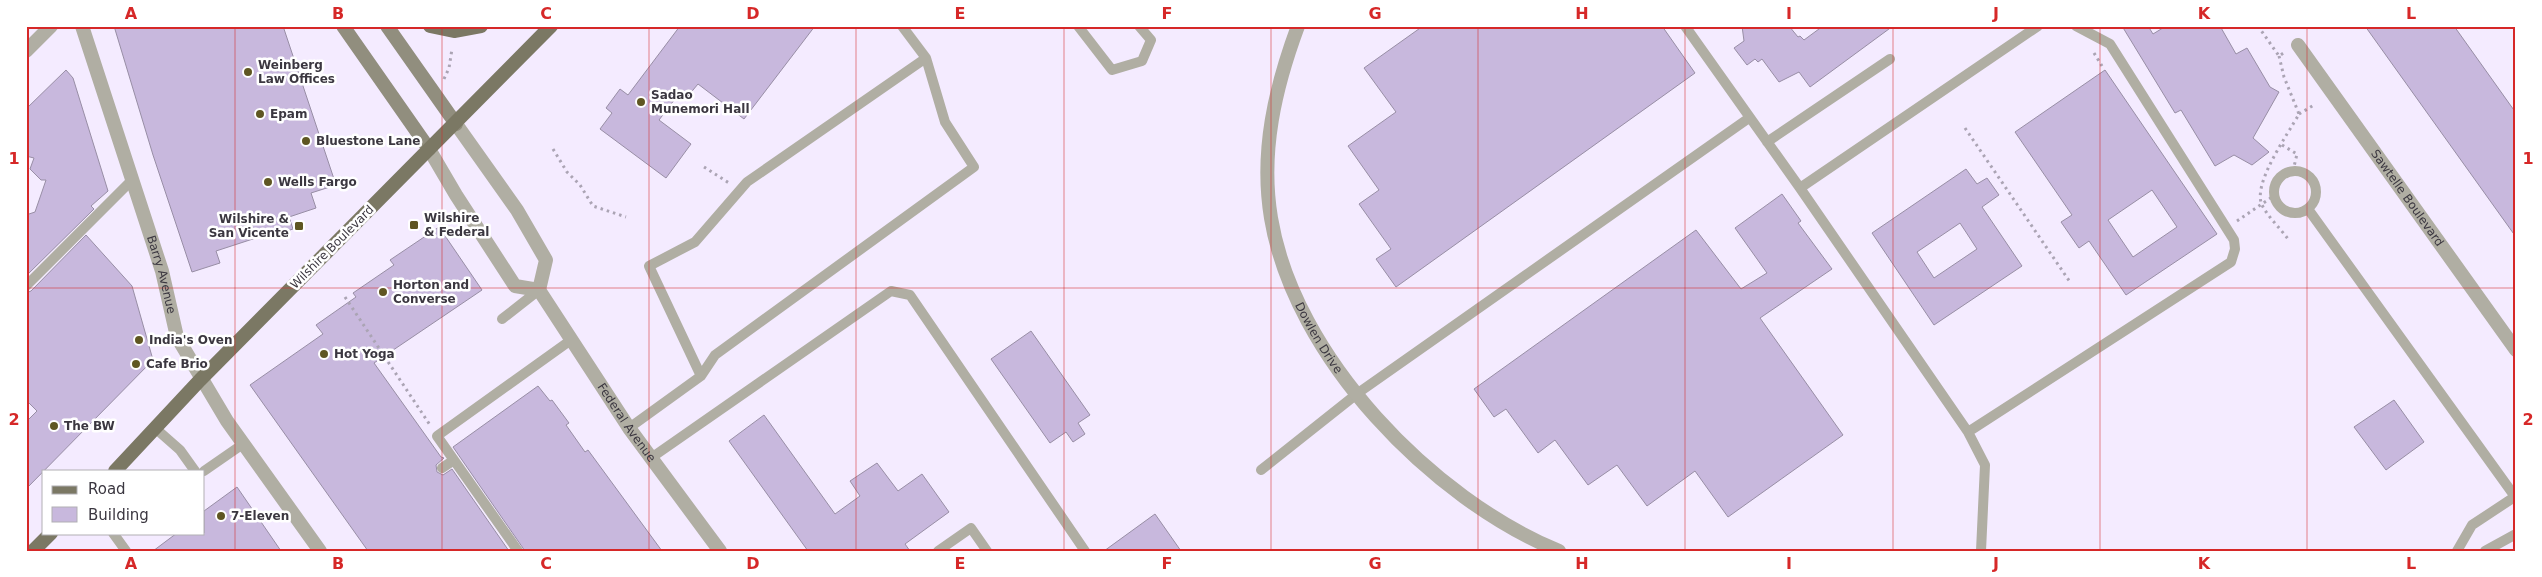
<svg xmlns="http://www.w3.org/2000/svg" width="2542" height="577" font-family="'DejaVu Sans',sans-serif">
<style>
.building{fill:#c8b8dd;stroke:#988ea5;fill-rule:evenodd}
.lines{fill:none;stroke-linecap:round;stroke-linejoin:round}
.path{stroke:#aba4b4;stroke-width:3;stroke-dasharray:2.5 4;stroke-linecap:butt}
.service{stroke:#b0aea3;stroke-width:10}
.minor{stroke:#b0aea3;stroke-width:14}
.tertiary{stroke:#b0aea3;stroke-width:14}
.secondary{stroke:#918e7e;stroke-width:14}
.primary{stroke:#7b7864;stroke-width:14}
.grid{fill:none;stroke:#d62828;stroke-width:1;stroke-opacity:0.55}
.poi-dot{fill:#5f5622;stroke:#fff;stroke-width:2}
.labels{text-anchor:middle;stroke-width:5;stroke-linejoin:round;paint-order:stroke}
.poi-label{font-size:12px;font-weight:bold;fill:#3b3740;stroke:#fff;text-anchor:start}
.street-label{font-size:12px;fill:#3b3740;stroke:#fff}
.neatline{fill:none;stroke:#d62828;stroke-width:2}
.grid-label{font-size:16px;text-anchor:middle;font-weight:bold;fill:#d62828}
</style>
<rect width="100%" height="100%" fill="#f4ebff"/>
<path class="building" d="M114,26H283L336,185L311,193L316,208L289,217L293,229L263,239L262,236L216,251L220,263L192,272L153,155Z
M680,26H815L744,119L698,84L688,96L681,91L659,120L691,144L666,178L600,129L612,113L606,108L620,89L628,95Z
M1423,26H1662L1695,73L1396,287L1376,259L1391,249L1359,204L1379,190L1348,146L1396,112L1364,68Z
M1742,26H1789L1798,37L1800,36L1804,40L1823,26H1893L1810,87L1799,72L1779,82L1762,59L1758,62L1755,59L1747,65L1734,48L1744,41Z
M2122,26H2148L2153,34L2166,26H2220L2236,54L2247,48L2270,87L2279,92L2253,138L2269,152L2252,165L2234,155L2215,166L2181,110L2175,113Z
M2365,26H2454L2516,113V237Z
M66,70L73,78L108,191L91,206L94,209L26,276V215L35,212L46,180H41L30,169L34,158L26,156V109Z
M2105,70L2217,234L2126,295L2089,241L2079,248L2061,222L2072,215L2015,132ZM2152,190L2177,227L2133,257L2108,220Z
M1966,169L1977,184L1987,178L1999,195L1982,207L2022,266L1934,325L1872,233ZM1960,223L1977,249L1934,278L1917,252Z
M1782,194L1801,221L1798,223L1832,269L1760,318L1843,435L1728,517L1695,471L1647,506L1617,465L1588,485L1555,440L1538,453L1506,409L1494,417L1474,389L1696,230L1741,289L1767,273L1735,228Z
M439,227L482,290L374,363L441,457L444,458L436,465L437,472L443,475L452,469L509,551H368L250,385L323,334L316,325L356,297L353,293L394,265L390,260Z
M86,235L132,286L153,360L26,489V422L37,411L26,400V293L31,291Z
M1031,331L1090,415L1078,423L1085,434L1073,442L1066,432L1050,443L991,359Z
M538,386L550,401L552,400L569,423L566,425L585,452L588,450L662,551H525L453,447Z
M2394,400L2424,442L2386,470L2354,427Z
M764,415L835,514L860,496L850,481L877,463L898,491L922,474L949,512L905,544L910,551H808L729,441Z
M237,487L281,551H153L177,533H204V511Z
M1155,514L1181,551H1104Z"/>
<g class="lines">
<path class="path" d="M2258,26L2279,56L2285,52
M2094,53L2102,66
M2279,56L2284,77L2299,114C2288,134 2252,184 2262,205C2268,217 2280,228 2288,239
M444,79L449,68L452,49
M2299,114L2314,105
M1965,128L2070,282
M2282,145L2297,154L2293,171
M553,149L567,172L580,185L593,206L626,217
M704,167L729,183
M2237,221L2275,195
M345,297L430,425"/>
<path class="service" d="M1078,26L1112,70L1142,61L1151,40L1139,26
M1685,26L1800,188L1968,432L1985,465L1981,551
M1767,142L1890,59
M2274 192a21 21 0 1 1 42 0a21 21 0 1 1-42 0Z
M1800,188L2038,26
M2308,209L2516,498
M26,286L132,180
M502,319L539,290
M701,376L649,266L695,242L747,182L926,58
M155,428L180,450L195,471
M629,428L701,376L715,355L974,167L945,122L926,58L902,26
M1968,432L2231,262L2235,249L2234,240L2110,44L2076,26
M651,458L891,291L910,295L1085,551
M442,468L454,460
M1261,470L1358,393L1749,118
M204,471L243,444
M113,533L126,551
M518,551L437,436L571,340
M938,551L971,528L987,551
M2457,551L2472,525L2516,496
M2485,551L2516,534"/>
<g class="minor">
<path id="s1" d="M82,26L162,271L177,337L227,421L320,551"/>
<path id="s2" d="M1298,26C1275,88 1260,152 1271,218C1294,357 1432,499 1559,551"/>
<path id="s3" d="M2298,45L2516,350"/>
<path d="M26,51L51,26"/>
</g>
<g class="tertiary">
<path d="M456,124L517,210L546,260L539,290"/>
<path id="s4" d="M429,149L456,195L515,286L539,290L629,428L720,551"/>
</g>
<path class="secondary" d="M343,26L429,149
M387,26L456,124"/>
<path class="primary" d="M430,26L454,31L481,26
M115,471L200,380L551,26
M33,551L51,533"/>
</g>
<path class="grid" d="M235,26V551M442,26V551M649,26V551M856,26V551M1064,26V551M1271,26V551M1478,26V551M1685,26V551M1893,26V551M2100,26V551M2307,26V551M26,288H2516"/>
<g class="poi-dot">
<circle cx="248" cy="72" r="5"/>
<circle cx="641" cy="102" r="5"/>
<circle cx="260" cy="114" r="5"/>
<circle cx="306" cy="141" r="5"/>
<circle cx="268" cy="182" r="5"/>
<rect x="409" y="220" width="10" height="10" rx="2.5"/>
<rect x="294" y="221" width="10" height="10" rx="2.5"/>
<circle cx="383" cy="292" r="5"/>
<circle cx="139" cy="340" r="5"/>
<circle cx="324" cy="354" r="5"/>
<circle cx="136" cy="364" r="5"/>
<circle cx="54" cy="426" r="5"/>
<circle cx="221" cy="516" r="5"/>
</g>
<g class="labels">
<g class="poi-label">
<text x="258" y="69">Weinberg<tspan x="258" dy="14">Law Offices</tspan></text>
<text x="651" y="99">Sadao<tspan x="651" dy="14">Munemori Hall</tspan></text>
<text x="270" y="118">Epam</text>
<text x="316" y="145">Bluestone Lane</text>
<text x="278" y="186">Wells Fargo</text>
<text x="424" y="222">Wilshire<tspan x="424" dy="14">&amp; Federal</tspan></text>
<text x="289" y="223" text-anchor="end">Wilshire &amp;<tspan x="289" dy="14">San Vicente</tspan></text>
<text x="393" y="289">Horton and<tspan x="393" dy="14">Converse</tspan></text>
<text x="149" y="344">India's Oven</text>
<text x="334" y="358">Hot Yoga</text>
<text x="146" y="368">Cafe Brio</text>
<text x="64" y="430">The BW</text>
<text x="231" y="520">7-Eleven</text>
</g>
<g class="street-label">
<text dy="4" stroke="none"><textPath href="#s3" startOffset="188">Sawtelle Boulevard</textPath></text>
<text transform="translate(332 247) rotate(-45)" y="4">Wilshire Boulevard</text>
<text dy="4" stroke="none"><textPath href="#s1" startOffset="261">Barry Avenue</textPath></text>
<text dy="4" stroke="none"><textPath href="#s2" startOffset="326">Dowlen Drive</textPath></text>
<text dy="4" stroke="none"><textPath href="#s4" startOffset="345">Federal Avenue</textPath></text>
</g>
</g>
<rect width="2542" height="577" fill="none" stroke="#ffffff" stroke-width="55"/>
<rect x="42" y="470" width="162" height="65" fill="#ffffff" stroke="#b1afb3"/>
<rect x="52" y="486" width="25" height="8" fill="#7b7864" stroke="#b1afb3"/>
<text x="88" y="494" font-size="15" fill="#3b3740">Road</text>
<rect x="52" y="507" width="25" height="15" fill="#c8b8dd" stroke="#b1afb3"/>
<text x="88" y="520" font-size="15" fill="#3b3740">Building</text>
<rect x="28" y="28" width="2486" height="522" class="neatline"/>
<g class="grid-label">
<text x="131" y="19">A</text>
<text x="338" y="19">B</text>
<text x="546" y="19">C</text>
<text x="753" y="19">D</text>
<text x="960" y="19">E</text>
<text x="1167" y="19">F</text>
<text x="1375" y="19">G</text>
<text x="1582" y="19">H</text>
<text x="1789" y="19">I</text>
<text x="1996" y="19">J</text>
<text x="2204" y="19">K</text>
<text x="2411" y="19">L</text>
<text x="14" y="164">1</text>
<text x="2528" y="164">1</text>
<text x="14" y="425">2</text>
<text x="2528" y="425">2</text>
<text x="131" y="569">A</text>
<text x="338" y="569">B</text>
<text x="546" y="569">C</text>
<text x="753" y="569">D</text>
<text x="960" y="569">E</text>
<text x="1167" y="569">F</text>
<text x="1375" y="569">G</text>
<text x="1582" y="569">H</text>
<text x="1789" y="569">I</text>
<text x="1996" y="569">J</text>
<text x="2204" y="569">K</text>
<text x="2411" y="569">L</text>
</g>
</svg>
